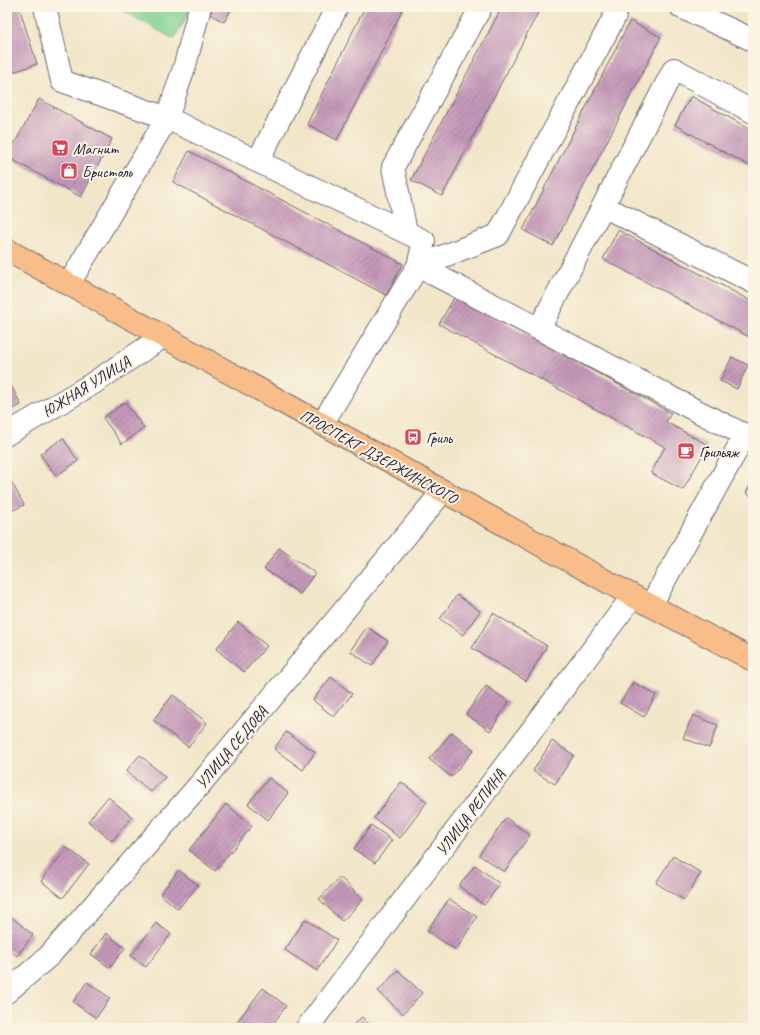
<svg xmlns="http://www.w3.org/2000/svg" width="760" height="1035" font-family="Caveat,sans-serif">
<style>
.grass{fill:#7fd193;stroke:#507a67}
.building{fill:url(#building-hatch)}
.lines{fill:none;stroke-linecap:round;stroke-linejoin:round}
.minor-casing{stroke:#6b676d;stroke-width:24}
.major-casing{stroke:#6b676d;stroke-width:24}
.minor{stroke:#fff;stroke-width:22}
.major{stroke:#f8bd88;stroke-width:22}
.labels{text-anchor:middle;stroke-width:4;stroke-linejoin:round;paint-order:stroke}
.poi-label{font-size:16px;fill:#22223b;stroke:#fcf5e5;text-anchor:start}
.street-label{font-size:16px;fill:#22223b;stroke:#fcf5e5}
</style>
<defs>
<pattern id="building-hatch" width="6" height="6" patternUnits="userSpaceOnUse"><rect width="6" height="6" fill="#c498b9"/><path d="M-1 1l2-2M0 6l6-6M5 7l2-2" fill="none" stroke="#9f7c98"/></pattern>
</defs>
<rect width="100%" height="100%" fill="#fcf5e5"/>
<filter id="ink" filterUnits="userSpaceOnUse"><feTurbulence type="fractalNoise" baseFrequency=".025" numOctaves="2"/><feDisplacementMap in="SourceGraphic" scale="8" xChannelSelector="R" yChannelSelector="G"/><feConvolveMatrix kernelMatrix="1 2 1 2 8 2 1 2 1" color-interpolation-filters="sRGB"/></filter>
<filter id="wash" filterUnits="userSpaceOnUse"><feTurbulence type="fractalNoise" baseFrequency=".012" numOctaves="4" result="noise"/><feDisplacementMap in="SourceGraphic" scale="16" xChannelSelector="R" yChannelSelector="G"/><feGaussianBlur stdDeviation="0.9" result="paint"/><feColorMatrix in="noise" values="0 0 0 0 0 0 0 0 0 0 0 0 0 0 0 0 0 1.4 0 .05"/><feComposite in="paint" operator="in"/></filter>
<g filter="url(#wash)">
<rect width="100%" height="100%" fill="#f2e6c9"/>
<path class="grass" d="M116,7H192L174,39Z"/>
<g id="blocks">
<path class="building" d="M7,7H19L37,64L7,74Z
M214,7H226L231,10L224,22L210,14Z
M365,7H404L337,140L307,124Z
M502,7H541L442,196L411,180Z
M630,21L661,37L553,246L523,230Z
M691,96L753,131V168L675,125Z
M39,99L112,139L81,197L7,157Z
M189,151L403,264L386,295L173,182Z
M618,230L753,302V339L603,259Z
M455,296L671,413L666,422L708,445L683,490L651,473L665,447L439,324Z
M732,357L748,365L737,389L720,381Z
M7,377L21,405L7,412Z
M125,402L144,428L122,444L103,418Z
M63,438L78,461L56,476L40,454Z
M7,474L24,505L7,513Z
M753,480V497L746,493Z
M279,548L315,573L300,594L264,569Z
M457,595L480,611L463,635L440,619Z
M493,613L547,646L526,681L472,648Z
M238,622L267,646L244,672L216,649Z
M367,627L388,641L372,666L350,651Z
M331,677L352,694L334,717L313,700Z
M633,682L656,695L644,717L620,703Z
M486,686L509,702L490,731L466,714Z
M173,695L207,723L188,747L153,720Z
M693,715L718,725L709,748L683,738Z
M286,732L315,752L303,770L274,749Z
M452,732L474,750L451,777L429,759Z
M552,741L574,755L555,784L533,771Z
M140,755L165,777L151,792L126,771Z
M269,778L288,793L268,820L248,804Z
M401,782L427,802L400,838L374,818Z
M108,797L132,817L112,841L88,821Z
M226,804L252,826L215,871L189,850Z
M506,818L530,835L504,872L479,855Z
M371,825L392,840L375,863L354,849Z
M67,848L89,864L63,898L41,881Z
M673,856L701,873L684,900L656,883Z
M475,865L500,884L484,905L459,886Z
M179,870L198,885L178,909L160,894Z
M340,877L363,900L342,921L319,899Z
M449,899L477,917L456,950L427,931Z
M10,916L33,935L17,956L7,948V919Z
M305,919L337,940L317,971L285,950Z
M156,923L171,934L146,967L131,956Z
M106,933L125,948L110,968L91,954Z
M398,970L422,993L403,1014L378,991Z
M87,982L110,998L96,1018L73,1002Z
M263,988L286,1006L270,1028H243L236,1023Z
M362,1017L373,1028H350Z"/>
</g>
</g>
<g filter="url(#ink)">
<use href="#blocks" fill-opacity="0" stroke="#6b676d" stroke-width="1"/>
<g class="lines">
<g class="minor-casing">
<path id="minor" d="M45,7L62,81L167,118L424,241L418,266L693,409L753,439
M681,7L753,40
M258,161L337,7
M603,206L674,69L753,112
M406,232L393,167L481,7
M69,284L167,118L185,65L200,7
M539,329L603,206L753,282
M322,424L418,266L498,235L615,16
M7,434L92,384L164,336
M651,605L745,435
M7,992L49,956L202,782L443,491
M307,1028L633,596"/>
</g>
<g class="major-casing">
<path id="major" d="M7,250L633,596L753,660"/>
</g>
<use href="#minor" class="minor"/>
<use href="#major" class="major"/>
</g>
</g>
<defs>
<g id="supermarket-square" transform="scale(0.9)"><rect x="-9" y="-9" width="18" height="18" rx="4" fill="#d1495b" stroke="#fcf5e5"/><path d="M-6-5.5h2.5l.6 2H6L4.5 2H-2.5L-4.4-4H-6ZM-1.5 3.2a1.3 1.3 0 1 0 .1 0ZM3 3.2a1.3 1.3 0 1 0 .1 0Z" fill="#fff"/></g>
<g id="shop-square" transform="scale(0.9)"><rect x="-9" y="-9" width="18" height="18" rx="4" fill="#d1495b" stroke="#fcf5e5"/><path d="M-5-2.5h2.3a2.7 3.5 0 0 1 5.4 0H5L5.5 6h-11ZM-1.5-2.5h3a1.5 2.3 0 0 0-3 0Z" fill="#fff"/></g>
<g id="bus-square" transform="scale(0.9)"><rect x="-9" y="-9" width="18" height="18" rx="4" fill="#d1495b" stroke="#fcf5e5"/><path d="M-5-6H5V4H4V6H2V4H-2V6H-4V4H-5ZM-3.5-4V0h7V-4ZM-3.5 1.2v1.5H-2V1.2ZM2 1.2v1.5H3.5V1.2Z" fill="#fff"/></g>
<g id="cafe-square" transform="scale(0.9)"><rect x="-9" y="-9" width="18" height="18" rx="4" fill="#d1495b" stroke="#fcf5e5"/><path d="M-5.5-4.5H6V0H3Q3 3.5 0 3.5H-2.5Q-5.5 3.5-5.5 0ZM3-3.2v2h1.7v-2ZM-6 4.5H4V6H-6Z" fill="#fff"/></g>
</defs>
<g fill-rule="evenodd">
<use href="#supermarket-square" x="60" y="148"/>
<use href="#shop-square" x="69" y="171"/>
<use href="#bus-square" x="413" y="437"/>
<use href="#cafe-square" x="686" y="451"/>
</g>
<g class="labels">
<g class="poi-label">
<text x="73" y="154">Магнит</text>
<text x="82" y="177">Бристоль</text>
<text x="426" y="443">Гриль</text>
<text x="699" y="457">Грильяж</text>
</g>
<g class="street-label">
<text transform="translate(86 386) rotate(-32)" y="6">ЮЖНАЯ УЛИЦА</text>
<text transform="translate(379 456) rotate(29)" y="6">ПРОСПЕКТ ДЗЕРЖИНСКОГО</text>
<text transform="translate(231 747) rotate(-50)" y="6">УЛИЦА СЕДОВА</text>
<text transform="translate(470 812) rotate(-53)" y="6">УЛИЦА РЕПИНА</text>
</g>
</g>
<rect width="760" height="1035" fill="none" stroke="#fcf5e5" stroke-width="24"/>
</svg>
